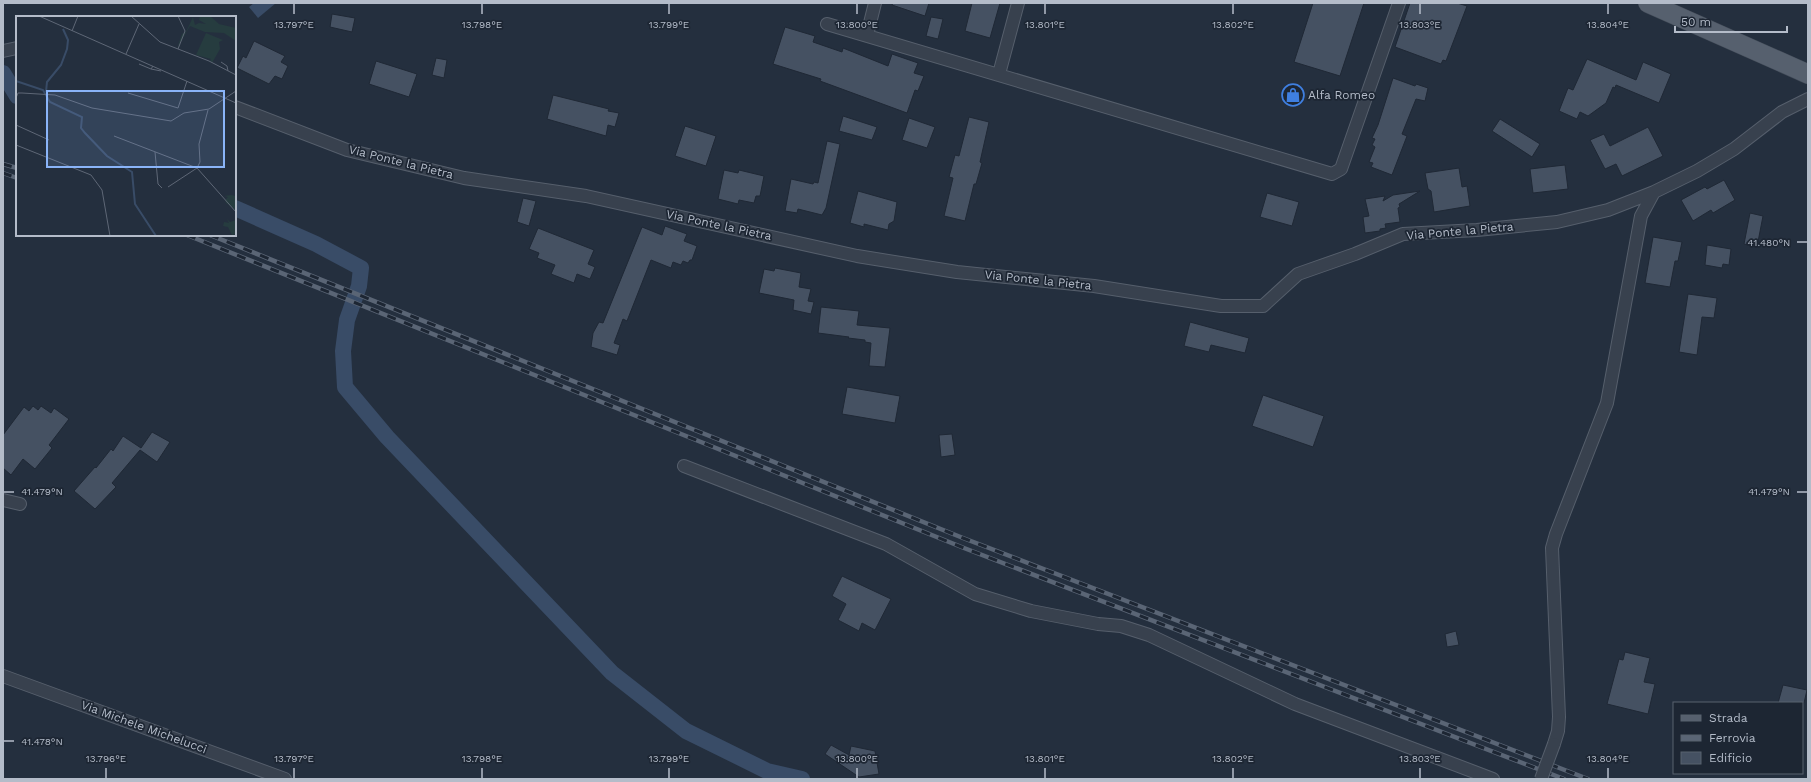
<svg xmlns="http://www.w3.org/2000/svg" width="1811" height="782" font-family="'Work Sans',sans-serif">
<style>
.water{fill:#394c67}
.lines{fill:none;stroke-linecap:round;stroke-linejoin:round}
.canal{stroke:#394c67;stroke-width:16}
.building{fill:#455162;stroke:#1f2835}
.minor-casing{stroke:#565f6c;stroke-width:14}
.primary-casing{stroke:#414a57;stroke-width:20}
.minor{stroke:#38414e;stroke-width:12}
.primary{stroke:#56606e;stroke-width:19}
.rail-casing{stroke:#5a6575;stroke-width:4.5}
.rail{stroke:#1d2633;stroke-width:3;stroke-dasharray:9;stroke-linecap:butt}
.minor-bridge-casing{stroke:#565f6c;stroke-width:14;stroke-linecap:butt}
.minor-bridge{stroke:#38414e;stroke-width:12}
.ticks{fill:none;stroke:#b4bcc9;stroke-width:1.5}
.labels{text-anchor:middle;stroke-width:3.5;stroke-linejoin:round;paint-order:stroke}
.poi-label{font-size:12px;fill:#b4bcc9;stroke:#1d2633;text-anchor:start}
.street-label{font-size:12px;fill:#b4bcc9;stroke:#1d2633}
.inset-river{fill:none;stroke:#394c67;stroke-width:2}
.inset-road{fill:none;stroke:#5e6776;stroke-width:1}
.view{fill:#8ab4f8;fill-opacity:0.15;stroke:#8ab4f8;stroke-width:2}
.inset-edge{fill:none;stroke:#b4bcc9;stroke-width:2}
.ticks-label{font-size:10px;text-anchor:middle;fill:#b4bcc9;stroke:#1d2633;stroke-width:3.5;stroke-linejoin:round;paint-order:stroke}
</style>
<rect width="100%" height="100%" fill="#242f3e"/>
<path class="water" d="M254,3H276L258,18L249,7Z"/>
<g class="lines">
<path class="canal" d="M3,73L17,96
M235,208L316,244L361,268L359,286L347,320L343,351L345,387L387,437L612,673L686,731L767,771L802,779"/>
</g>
<path class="building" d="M893,3H929L925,16L892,5Z
M972,3H1000L990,38L965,31Z
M1313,3H1364L1340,76L1294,62Z
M1410,3H1457L1467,6L1446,61L1443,60L1441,64L1395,47Z
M332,14L355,18L352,32L330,27Z
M931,17L943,19L938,39L926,36Z
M785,27L815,36L813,42L842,52L843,48L888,66L892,54L918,63L914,73L924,76L918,91L915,90L907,113L820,81L821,79L773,64Z
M254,41L285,56L281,62L288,66L282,79L275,76L269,84L237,68L243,56L246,58Z
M436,58L447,60L444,78L432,75Z
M1587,59L1636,80L1643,62L1671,74L1659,103L1616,85L1615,88L1613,87L1606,103L1588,116L1580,112L1577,119L1559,111L1568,88L1573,90Z
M376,61L417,74L409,97L369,84Z
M1393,78L1415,86L1416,84L1428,88L1425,101L1416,99L1402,134L1407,136L1392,175L1371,167L1373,163L1369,162L1375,147L1372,145L1375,139L1372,138L1378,125Z
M553,95L609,109L608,111L619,113L615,127L608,125L606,136L547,119Z
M843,116L877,127L872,140L839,131Z
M969,117L989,122L980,162L982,163L976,184H974L965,221L944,216L953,178L949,177L955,155L959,156Z
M909,118L935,127L927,148L902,140Z
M1500,119L1540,144L1532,157L1492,131Z
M685,126L716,136L706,166L675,156Z
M1648,127L1663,156L1622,176L1616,164L1605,169L1590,140L1604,134L1610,146Z
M827,141L840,144L826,208L822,215L798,209L797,213L785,211L791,179L813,184L814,182L818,183Z
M1565,165L1568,189L1533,193L1530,169Z
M1459,168L1462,187L1467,186L1470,206L1434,212L1431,191L1428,189L1425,173Z
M724,170L738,173L739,170L764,176L760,196H756L754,203L739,200L738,204L718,199Z
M1724,180L1735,200L1713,213L1711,210L1693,221L1681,200L1705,187L1707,189Z
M858,191L897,202L894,221L889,224L888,230L864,224V227L850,223Z
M1420,191L1399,204L1400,207L1398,208L1400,222L1385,224L1386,228L1380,229V231L1365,233L1363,217L1369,216L1365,199L1385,196L1383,201L1393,195Z
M1267,193L1299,202L1292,226L1260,217Z
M523,198L536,201L529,226L517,222Z
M1750,213L1763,216L1757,247L1744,244Z
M665,226L687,234L684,241L697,246L692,260H690L688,263L683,261L681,265L673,262L671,268L651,260L627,321L623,319L614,343L620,345L617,355L591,347L593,333L599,322L603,323L642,227L662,235Z
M538,228L594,250L588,264L595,267L590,279L577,274L574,283L551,274L555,265L537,258L539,253L529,249Z
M1653,237L1682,242L1678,261H1675L1670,287L1645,283Z
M1707,245L1731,249L1729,265L1723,264L1722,268L1705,265Z
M775,268L801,273L799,287L811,289L808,301L814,302L811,314L793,310L794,300L759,293L764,269L774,271Z
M1688,294L1717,298L1714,318L1702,317L1697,355L1679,352Z
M821,307L859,311L857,325L890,328L885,367L869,366L871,343L865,342V340L848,338L849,337L818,333Z
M1190,322L1249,338L1245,353L1211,345L1209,352L1184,346Z
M847,387L900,396L895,423L842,414Z
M1263,395L1324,416L1313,447L1252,426Z
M33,406L38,410L41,406L51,413L54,408L69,419L49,445L52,448L35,469L23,459L11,475L3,468V435L24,407L29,411Z
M152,432L170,442L157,462L140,450L112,483L116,487L95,509L74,491L95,467L96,468L111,449L113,451L123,436L141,448Z
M952,434L955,455L941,457L939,435Z
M842,576L891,599L875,630L862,623L859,631L838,620L846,604L832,596Z
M1456,631L1459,645L1447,647L1445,634Z
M1625,652L1650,658L1644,682L1655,684L1648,714L1607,704L1619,659L1623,660Z
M1783,685L1807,690L1804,703H1778Z
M831,745L849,755L851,746L875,751L879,774L859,777L825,754Z"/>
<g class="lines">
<g class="minor-casing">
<path id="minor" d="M827,24L1332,174L1341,169L1399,3
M867,35L875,3
M3,51L17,48
M999,74L1018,3
M235,107L347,150L464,178L586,196L857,256L957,272L1094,286L1221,306H1263L1298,274L1355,254L1403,234L1477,230L1557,222L1608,210L1654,192L1697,171L1734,149L1782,112L1808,99
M684,466L886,544L975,594L1031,611L1098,624L1121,626L1149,635L1295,704L1493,779
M3,500L20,504
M3,676L285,779
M1554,744L1558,731L1559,717L1552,548L1556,534L1607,403L1641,216L1654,192"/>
</g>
<g class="primary-casing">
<path id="primary" d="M1648,3L1808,74"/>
</g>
<use href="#minor" class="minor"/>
<use href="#primary" class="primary"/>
<g class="rail-casing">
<path id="rail" d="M3,164L17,168
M3,173L17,178
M187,235L964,548L1564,779
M210,235L963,538L1588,779"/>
</g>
<use href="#rail" class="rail"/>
<g class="minor-bridge-casing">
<path id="minor-bridge" d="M1541,779L1554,744"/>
</g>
<use href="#minor-bridge" class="minor-bridge"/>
</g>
<path class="ticks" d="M294,4V14M482,4V14M669,4V14M857,4V14M1045,4V14M1233,4V14M1420,4V14M1608,4V14M1797,242H1807M4,492H14M1797,492H1807M4,741H14M106,768V778M294,768V778M482,768V778M669,768V778M857,768V778M1045,768V778M1233,768V778M1420,768V778M1608,768V778"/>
<defs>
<g id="shop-ring" transform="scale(1.15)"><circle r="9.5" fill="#1d2633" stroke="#3f7fe0" stroke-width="1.5"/><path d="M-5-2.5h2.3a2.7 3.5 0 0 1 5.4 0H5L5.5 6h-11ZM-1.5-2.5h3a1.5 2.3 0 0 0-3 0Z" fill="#3f7fe0"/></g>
</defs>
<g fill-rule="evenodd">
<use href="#shop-ring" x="1293" y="95"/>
</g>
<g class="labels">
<g class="poi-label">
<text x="1308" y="99">Alfa Romeo</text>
</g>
<g class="street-label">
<text transform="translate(401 162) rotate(14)" y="4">Via Ponte la Pietra</text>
<text transform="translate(719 225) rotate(12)" y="4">Via Ponte la Pietra</text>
<text transform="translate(1460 231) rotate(-5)" y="4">Via Ponte la Pietra</text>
<text transform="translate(1038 280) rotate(6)" y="4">Via Ponte la Pietra</text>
<text transform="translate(144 727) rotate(20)" y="4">Via Michele Michelucci</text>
</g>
</g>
<g transform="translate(16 16)">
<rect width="220" height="220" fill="#242f3e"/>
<path d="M184,0H194L203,8L220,12V25L208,17L189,16L174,10L161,32L166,18L170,16L177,1L179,9L183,7L190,8L183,4ZM190,17L207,24L203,26L204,33L196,47L194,44L198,40L195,43L180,39ZM215,179L220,180V194L210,187L209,184L212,181L208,180ZM211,203L214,206L220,204V218L216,219L212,211L207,210L208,206L213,207Z" fill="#263c3f"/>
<path class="inset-river" d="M0,65L27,74L34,86L66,101L65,112L69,117L91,140L116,156L119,188L140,220M30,76L31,66L45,49L51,33L52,24L47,13"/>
<path class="inset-road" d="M23,0L220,87M115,0L144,26L193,45L220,59M56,15L62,0M162,33L169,15L162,0M110,38L123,8M205,46L211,50L212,55M123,48L135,53M137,50L135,53L145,55M112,77L162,92L171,65M0,82L2,77H6L39,79L76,92L155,105L168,97L193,93L220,75M192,94L183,128L184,146L181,152L220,196M0,109L33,124M98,120L181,152M0,129L75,159L86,174L94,220M139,136L142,168L146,172M152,171L181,152"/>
<path class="view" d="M31,75H208V151H31Z"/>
<rect width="220" height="220" class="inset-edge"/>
</g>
<g class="ticks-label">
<text x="294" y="28">13.797°E</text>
<text x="482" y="28">13.798°E</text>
<text x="669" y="28">13.799°E</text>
<text x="857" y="28">13.800°E</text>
<text x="1045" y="28">13.801°E</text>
<text x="1233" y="28">13.802°E</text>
<text x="1420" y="28">13.803°E</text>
<text x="1608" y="28">13.804°E</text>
<text x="1769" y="246">41.480°N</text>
<text x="42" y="495">41.479°N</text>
<text x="1769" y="495">41.479°N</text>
<text x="42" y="745">41.478°N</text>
<text x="106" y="762">13.796°E</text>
<text x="294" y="762">13.797°E</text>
<text x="482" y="762">13.798°E</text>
<text x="669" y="762">13.799°E</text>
<text x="857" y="762">13.800°E</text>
<text x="1045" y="762">13.801°E</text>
<text x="1233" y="762">13.802°E</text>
<text x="1420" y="762">13.803°E</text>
<text x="1608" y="762">13.804°E</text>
</g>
<rect width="1811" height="782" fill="none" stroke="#b4bcc9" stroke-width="8"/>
<rect x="1673" y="702" width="130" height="72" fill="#1d2633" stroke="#59626f"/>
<rect x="1681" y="715" width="20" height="6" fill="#56606e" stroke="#59626f"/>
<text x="1709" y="722" font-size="12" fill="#b4bcc9">Strada</text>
<rect x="1681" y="735" width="20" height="6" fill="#5a6575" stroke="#59626f"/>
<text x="1709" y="742" font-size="12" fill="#b4bcc9">Ferrovia</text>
<rect x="1681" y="752" width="20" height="12" fill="#455162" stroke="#59626f"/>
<text x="1709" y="762" font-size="12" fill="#b4bcc9">Edificio</text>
<path d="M1675 26v6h112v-6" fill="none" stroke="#b4bcc9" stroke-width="2"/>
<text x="1681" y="26" font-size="12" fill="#b4bcc9" stroke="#1d2633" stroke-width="3" paint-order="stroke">50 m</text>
</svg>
